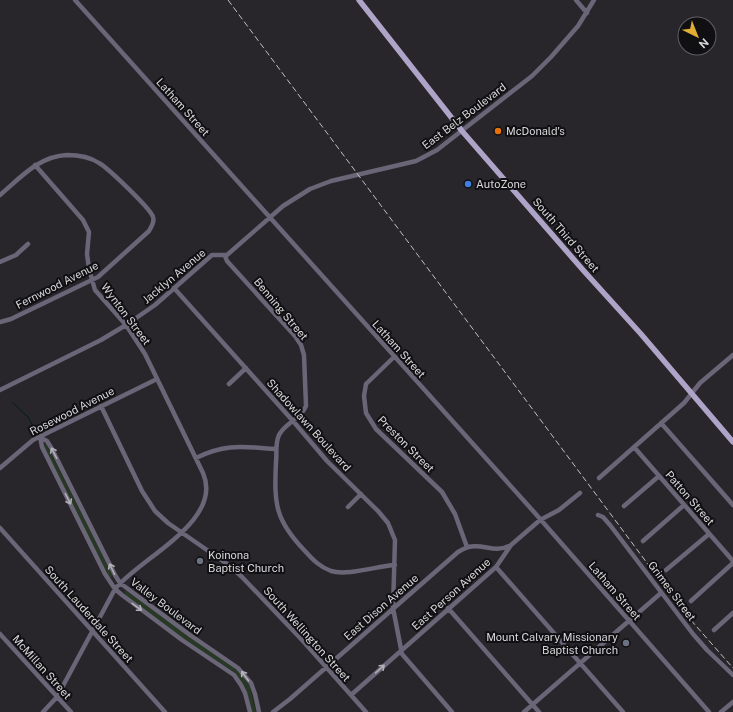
<svg xmlns="http://www.w3.org/2000/svg" width="733" height="712" font-family="'Public Sans',sans-serif">
<style>
.green{fill:#273924}
.lines{fill:none;stroke-linecap:round;stroke-linejoin:round}
.stream{stroke:#001d1e;stroke-width:1}
.minor{stroke:#6a6577;stroke-width:4.5}
.major{stroke:#aea4c7;stroke-width:5.5}
.rail{stroke:#c1bfc3;stroke-width:1;stroke-dasharray:6 3;stroke-linecap:butt}
.oneway{stroke:#b2b0b8}
.food-dot{fill:#e8710a;stroke:#100f12;stroke-width:1.5}
.shop-dot{fill:#3f7fe0;stroke:#100f12;stroke-width:1.5}
.worship-dot{fill:#6b7280;stroke:#100f12;stroke-width:1.5}
.labels{text-anchor:middle;stroke-width:4;stroke-linejoin:round;paint-order:stroke}
.street-label{font-size:11px;fill:#d9d8db;stroke:#100f12}
.poi-label{font-size:11px;fill:#d9d8db;stroke:#100f12;text-anchor:start}
</style>
<rect width="100%" height="100%" fill="#28262b"/>
<path class="green" d="M46,444L113,576L112,577H109L44,447V445Z
M124,591H127L233,666L249,685L256,712H252L245,687L234,672L181,637L125,595Z"/>
<g class="lines">
<path class="stream" d="M13,403L28,417L34,428"/>
<path class="minor" d="M75,0L534,512L709,712
M576,0L587,13
M35,165L83,220L89,232L87,254L89,269L95,290L126,325L145,354L203,473C224,521 140,558 115,589L57,697L43,712
M0,195C20,178 39,156 67,155C77,155 90,157 99,163C108,168 151,209 153,217C155,222 151,227 149,231L98,277L11,319L0,322
M225,256L227,261L295,336L301,345L304,355L306,406C301,419 285,423 279,435C275,443 277,454 276,462C274,504 275,520 305,551C313,560 320,567 331,571C348,576 377,566 395,565
M0,262L16,255L28,244
M174,288L293,421L327,461L378,511L388,523L395,540L393,608L402,654L452,712
M394,357L366,384L364,396L366,413L376,429L442,492L455,514L467,547
M229,384L246,368
M0,390L101,340L126,325L155,305L212,255H227L283,206L310,189L331,181L416,161L437,150L532,76L551,57L578,26L594,0
M101,406L142,491L155,511L168,523L230,566L242,577L303,641L366,712
M661,423L733,505
M40,436L42,447L105,574L115,589L122,595L182,640L234,675L241,685L245,693L250,712
M41,438L47,441L52,449L115,575L120,583L190,635L238,668L251,683L255,694L259,712
M634,447L733,561
M196,458C226,443 244,447 276,449
M0,468L33,440L157,379
M599,478L684,403L700,383L733,355
M624,506L659,476
M348,507L361,494
M598,515L603,517L610,525L693,634L707,650L733,675
M0,528L165,712
M643,541L684,505
M496,567L623,712
M666,570L709,534
M691,601L733,563
M448,608L539,712
M714,630L733,613
M0,634L71,712
M351,695L496,567L511,545L540,520L559,510L580,493
M273,712L290,699L458,552C480,538 490,555 509,546
M524,712L661,593
M721,712L733,702"/>
<path class="major" d="M359,0L462,131L583,270L641,334L733,442"/>
<path class="rail" d="M228,0L682,610L733,668"/>
</g>
<defs><path id="oneway-shaft" d="M-6 0H5M1.5-3L5.5 0L1.5 3" fill="none" stroke-width="1.6" stroke-linecap="round" stroke-linejoin="round"/></defs>
<g class="oneway">
<use href="#oneway-shaft" transform="translate(54 453) rotate(-117)"/>
<use href="#oneway-shaft" transform="translate(68 499) rotate(63)"/>
<use href="#oneway-shaft" transform="translate(112 569) rotate(-116)"/>
<use href="#oneway-shaft" transform="translate(137 607) rotate(37)"/>
<use href="#oneway-shaft" transform="translate(380 669) rotate(-42)"/>
<use href="#oneway-shaft" transform="translate(245 676) rotate(-127)"/>
</g>
<circle class="food-dot" cx="498" cy="131" r="4"/>
<circle class="shop-dot" cx="468" cy="184" r="4"/>
<g class="worship-dot">
<circle cx="200" cy="561" r="4"/>
<circle cx="626" cy="643" r="4"/>
</g>
<g class="labels">
<g class="street-label">
<text transform="translate(183 107) rotate(48)" y="4">Latham Street</text>
<text transform="translate(464 116) rotate(-37)" y="4">East Belz Boulevard</text>
<text transform="translate(566 235) rotate(49)" y="4">South Third Street</text>
<text transform="translate(174 276) rotate(-40)" y="4">Jacklyn Avenue</text>
<text transform="translate(57 285) rotate(-27)" y="4">Fernwood Avenue</text>
<text transform="translate(281 309) rotate(50)" y="4">Benning Street</text>
<text transform="translate(126 314) rotate(53)" y="4">Wynton Street</text>
<text transform="translate(399 349) rotate(48)" y="4">Latham Street</text>
<text transform="translate(72 411) rotate(-27)" y="4">Rosewood Avenue</text>
<text transform="translate(309 425) rotate(48)" y="4">Shadowlawn Boulevard</text>
<text transform="translate(406 444) rotate(45)" y="4">Preston Street</text>
<text transform="translate(690 498) rotate(49)" y="4">Patton Street</text>
<text transform="translate(615 591) rotate(49)" y="4">Latham Street</text>
<text transform="translate(672 591) rotate(53)" y="4">Grimes Street</text>
<text transform="translate(451 594) rotate(-42)" y="4">East Person Avenue</text>
<text transform="translate(166 606) rotate(37)" y="4">Valley Boulevard</text>
<text transform="translate(381 607) rotate(-41)" y="4">East Dison Avenue</text>
<text transform="translate(89 614) rotate(48)" y="4">South Lauderdale Street</text>
<text transform="translate(307 634) rotate(48)" y="4">South Wellington Street</text>
<text transform="translate(42 667) rotate(48)" y="4">McMillan Street</text>
</g>
<g class="poi-label">
<text x="506" y="135">McDonald's</text>
<text x="476" y="188">AutoZone</text>
<text x="208" y="559">Koinona<tspan x="208" dy="13">Baptist Church</tspan></text>
<text x="618" y="641" text-anchor="end">Mount Calvary Missionary<tspan x="618" dy="13">Baptist Church</tspan></text>
</g>
</g>
<g transform="translate(697 36) rotate(137)"><circle r="19" fill="#100f12" stroke="#605f62"/>
<path d="M0-3L7 15L0 10L-7 15Z" fill="#e3ae34"/>
<text y="-6" font-size="11" font-weight="bold" text-anchor="middle" fill="#d9d8db">N</text>
</g>
</svg>
